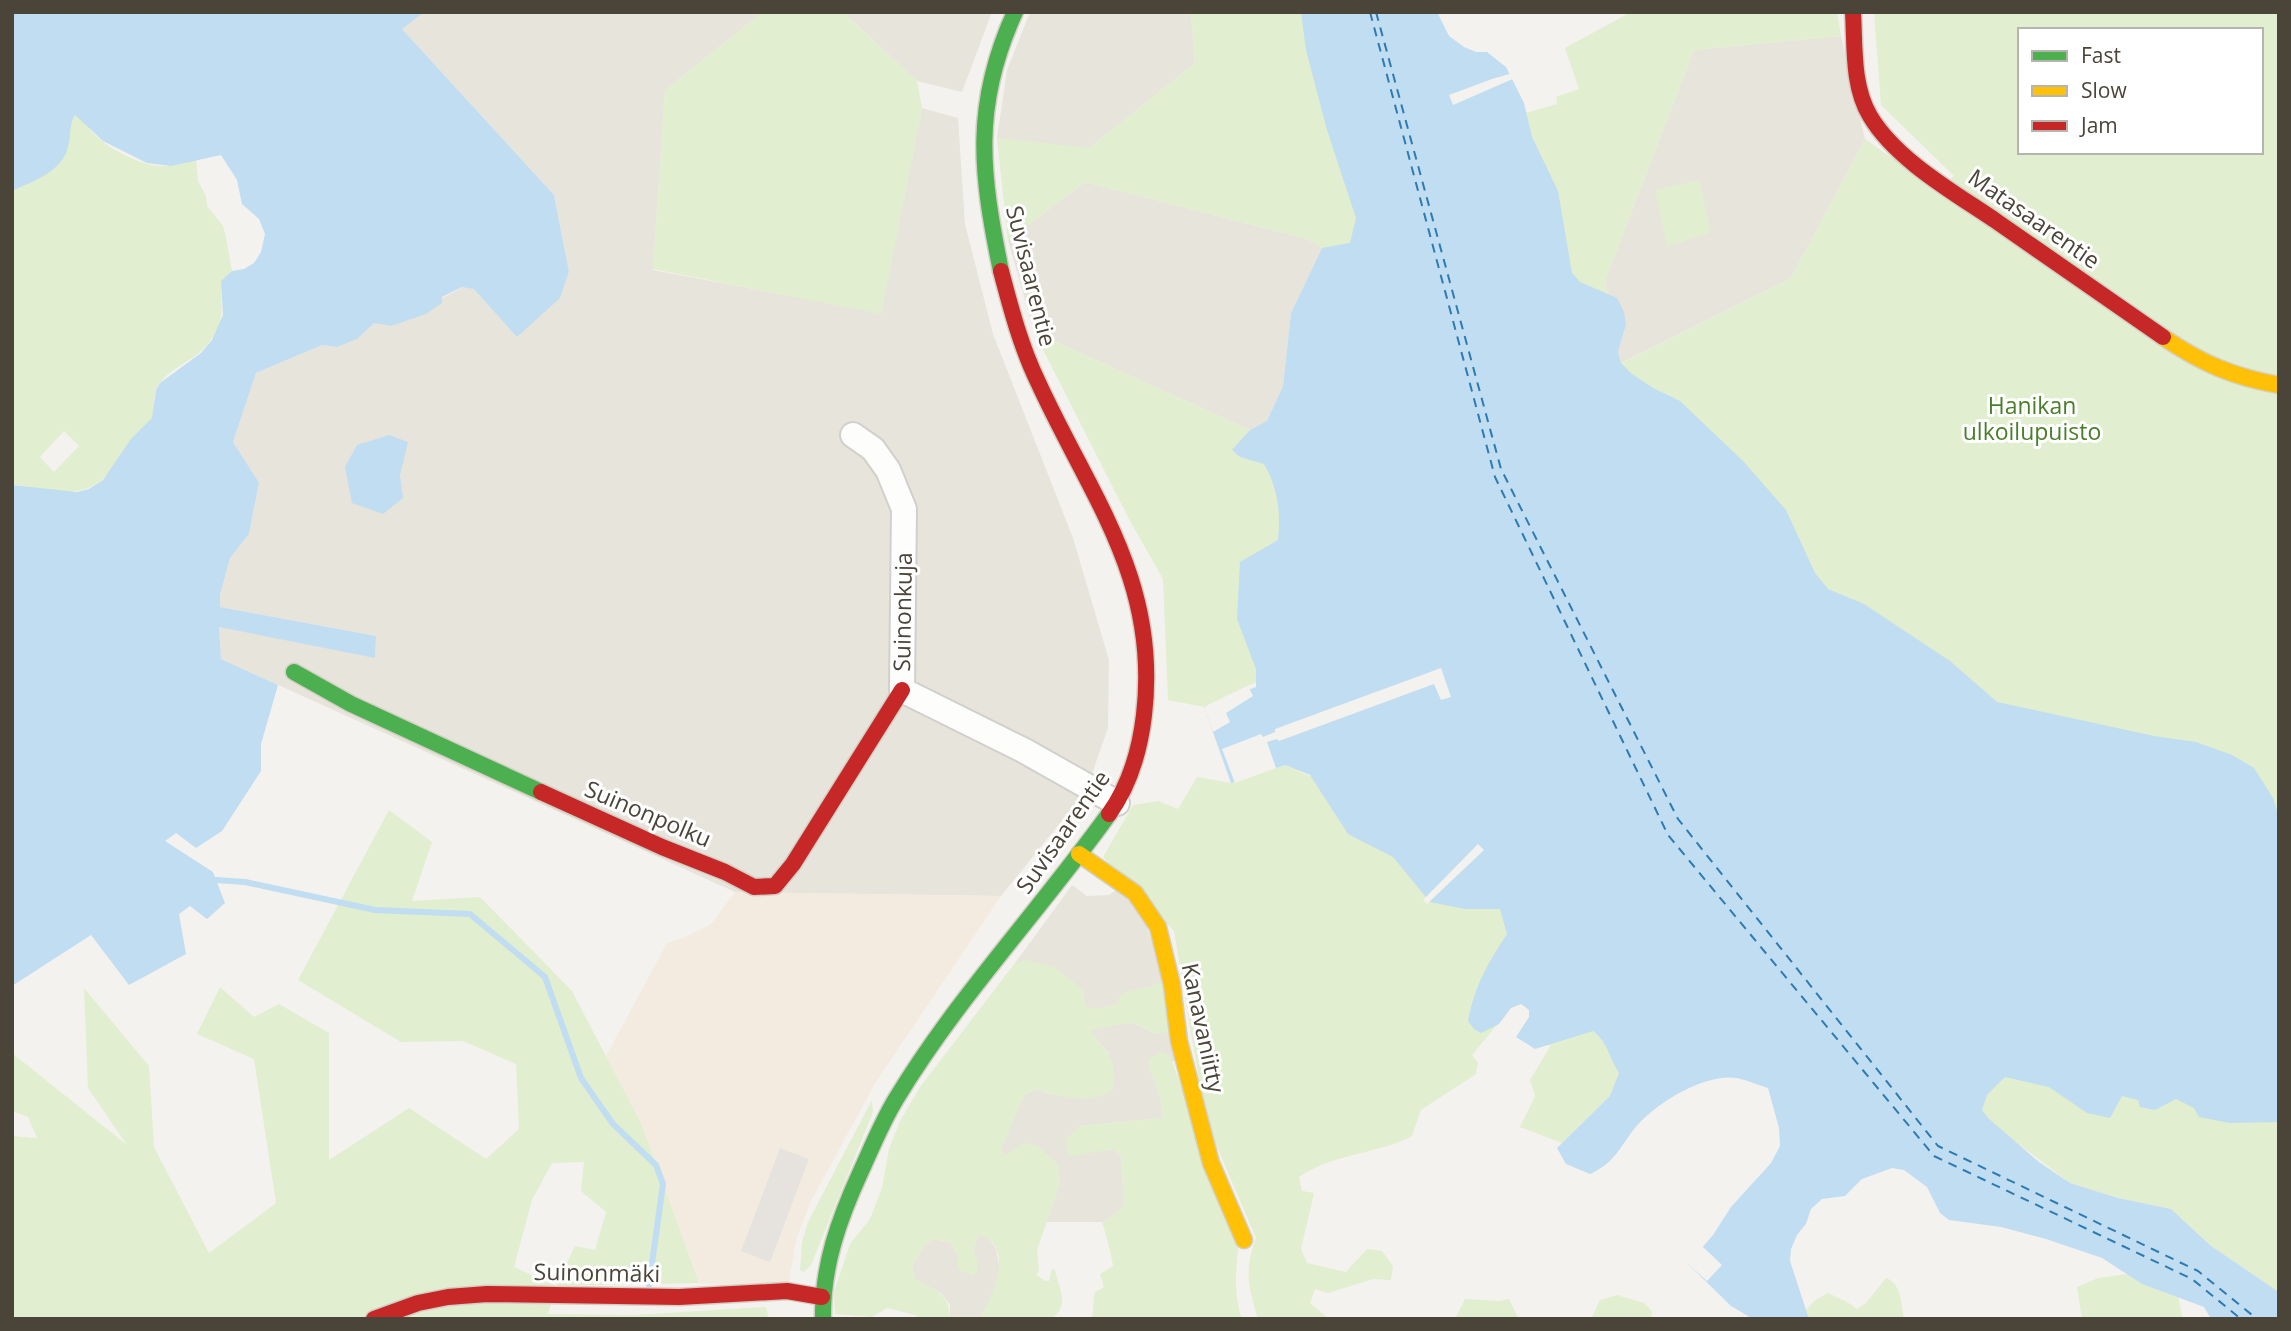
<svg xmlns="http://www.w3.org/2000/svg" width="2291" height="1331" font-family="'Open Sans',sans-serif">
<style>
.residential{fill:#e7e4dc}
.commercial{fill:#f3ebdf}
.green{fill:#e1eecf;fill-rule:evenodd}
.parking{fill:#e6e3df}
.water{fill:#c0ddf1}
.pier{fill:#f4f2ee}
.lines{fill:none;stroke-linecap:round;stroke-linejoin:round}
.stream{stroke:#c0ddf1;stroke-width:6}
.ferry{stroke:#2e7ab2;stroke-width:2;stroke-dasharray:9 7;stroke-linecap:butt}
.street-casing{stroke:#d2d0cb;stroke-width:28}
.fast-casing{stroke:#d3cfc5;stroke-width:19}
.slow-casing{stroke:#d3cfc5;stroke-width:19}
.jam-casing{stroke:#d3cfc5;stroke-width:19}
.street{stroke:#fdfdfc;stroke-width:24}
.fast{stroke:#4caf50;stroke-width:16}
.slow{stroke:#ffc107;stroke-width:16}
.jam{stroke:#c62828;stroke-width:16}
.labels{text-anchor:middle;stroke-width:6;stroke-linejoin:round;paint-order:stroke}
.street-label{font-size:23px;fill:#4b4439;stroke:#fff}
.park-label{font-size:23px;fill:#4a7f2a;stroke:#fff}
</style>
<rect width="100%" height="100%" fill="#f4f2ee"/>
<path class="residential" d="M424,12H763L665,90L653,270L881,313L922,108L958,118L965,224L993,334L1073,538L1109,660L1108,728L1086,791L1001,896L735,892L221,659L219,626L375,657L376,636L220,607V595L230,558L249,534L259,484L233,442L256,373L322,345L337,347L356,339L374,322L391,326L463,287L560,298L569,272L554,195L401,28Z
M843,12H992L962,92L917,81Z
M1030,12H1191L1195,63L1088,149L997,138L1007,70Z
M1841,36L1865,139L1791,278L1621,363L1618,352L1626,325L1617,298L1609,295L1605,281L1694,50Z
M1085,182L1307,239L1322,248L1291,313L1283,386L1267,421L1250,430L1034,332L1008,240Z
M1072,885L1087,896L1109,895L1119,888L1141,909L1165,982L1122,994L1117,1004L1096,1009L1085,1007L1015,963Z
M1132,1022L1156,1034L1174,1030L1179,1062L1150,1058L1149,1067L1160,1096L1163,1118L1080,1126L1072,1155L1113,1149L1121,1156L1124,1205L1116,1214L1102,1222H1046L1060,1184L1058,1165L1037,1146L1024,1144L1006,1155L1000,1150L1024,1095L1036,1089L1050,1094L1109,1054L1089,1030Z
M981,1234L989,1238L996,1249L1000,1270L993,1295L982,1315V1319H950V1305L942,1294L915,1279L912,1266L923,1247L932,1239L951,1242L958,1256L977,1261L973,1251L976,1240Z"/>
<path class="commercial" d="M735,892L1001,896L876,1082L811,1201L797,1237L787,1291L699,1283L641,1123L606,1056L667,943L683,938L711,924Z"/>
<path class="green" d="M763,12H843L917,81L922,108L881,314L653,269L665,90Z
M1191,12H1336L1375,122L1354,256L1322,248L1307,239L1085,182L1008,240L997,138L1089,148L1195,63Z
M1631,12H1837L1841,36L1694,50L1605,281L1609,295L1532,321L1436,139L1557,104L1556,97L1579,89L1565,48Z
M1874,12H2279V1292L2211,1246L2171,1209L2118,1198L2070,1183L2020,1145L2002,1159L1517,344L1618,352L1622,363L1791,278L1865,139L1938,190L1954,176L1881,105ZM2020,30H2261V152H2020Z
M72,84C76,97 80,115 87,126C101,145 134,163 158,166C171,167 183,163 196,159L198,181L206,196L207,206L223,226L226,237L232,271C213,284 227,306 219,325C203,363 179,358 159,384C151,394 157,409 151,420C146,429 135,434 129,443C122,452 118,462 111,470C85,505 49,487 12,485V150ZM64,431L79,446L54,472L40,457Z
M1699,180L1711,233L1667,246L1655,190Z
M1034,332L1250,430L1267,421L1341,646L1247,686L1204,707L1168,700L1163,579L1130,521Z
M1285,765L1500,862L1521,1004L1511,1008L1472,1055L1478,1063L1476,1074L1421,1110L1412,1136C1376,1155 1333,1153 1299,1177L1302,1191L1314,1193L1301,1249L1307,1263L1346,1272L1367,1249L1382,1251L1393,1266L1391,1280L1373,1279L1328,1293L1315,1289L1310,1303L1329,1319H1258C1248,1286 1244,1271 1256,1238L1206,1121L1174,931L1103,857L1133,805L1158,801L1178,809L1197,777L1231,783Z
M389,810L432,842L412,901L480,897L572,991L641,1123L699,1283L556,1286L548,1314L634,1315L766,1307L769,1319H12V1136L37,1138L28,1117L12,1111V1053L127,1145L88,1088L84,988L149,1066L154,1147L209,1253L276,1203L254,1059L197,1034L220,987L254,1017L279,1004L329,1033V1160L409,1108L486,1159L519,1129L516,1064L463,1041L401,1042L298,980ZM584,1162L581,1191L606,1212L595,1250L575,1246L556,1286L514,1267L532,1200L552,1163Z
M1717,953L1610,1096L1562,1143L1520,1127L1535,1096L1530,1080L1551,1045L1545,1046Z
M1027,960L1055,967L1084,991L1085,1006L1095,1009L1117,1004L1121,994L1165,982L1174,1030L1156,1034L1132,1022L1090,1030C1107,1056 1118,1055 1113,1090C1093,1105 1058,1097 1036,1089L1024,1095L1001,1150L1006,1155L1024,1143L1037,1146L1058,1165L1060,1184L1037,1250L1039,1271L1036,1275L1046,1281H1049L1052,1269L1055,1270C1059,1290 1071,1305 1051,1319H982L981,1315C994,1293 1014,1249 981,1234L976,1240L973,1251L977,1261L978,1270L972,1276L958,1269V1256L951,1242L932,1239L923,1247L912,1266L915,1279C935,1290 950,1293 950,1319H920L915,1315L887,1308L872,1317L835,1314L834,1292L850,1244L870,1219L882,1188L889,1149L900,1121L920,1087L1015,963Z
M1160,1052L1170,1056L1239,1242C1236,1267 1233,1294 1242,1319H1091C1095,1309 1092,1301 1095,1292L1104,1287L1100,1274L1113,1266C1111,1252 1106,1235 1102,1222L1115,1214L1124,1205L1121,1156L1113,1149L1072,1156L1067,1152L1066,1139L1080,1126L1163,1118L1160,1096L1149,1067L1150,1058Z
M872,1100L873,1112L811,1265L804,1272L800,1270L802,1242L808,1222Z
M2127,1274L2142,1284L2178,1297L2183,1319H2082L2077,1287L2098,1278Z
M1886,1278C1902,1284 1901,1304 1904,1319H1809L1806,1310L1814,1301L1828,1293L1847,1302L1857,1309L1866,1303Z
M1617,1295L1644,1303L1652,1311L1651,1319H1591L1600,1300Z
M1465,1299L1499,1301L1509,1299L1519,1319H1455Z"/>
<path class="parking" d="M780,1148L809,1159L770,1262L741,1251Z"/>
<path class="water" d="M12,12H424L402,29L554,195L569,272L560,298L517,337L474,289L462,287L442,297V303L426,314L391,326L374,323L357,339L337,347L322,345L256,373L233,442L259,483L249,534L230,558L220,595V607L376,636L375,658L219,627L221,659L278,685L261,744V771L222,831L196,848L176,833L165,841L213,872L225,903L207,919L190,906L179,914L186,954L129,985L91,935L12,986V485L77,492L89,489L103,480L131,439L152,418L156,390L160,383L201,353L212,340L223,315L221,281L232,271L244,269L254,263L261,252L265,234L259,219L242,204L237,180L221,155L171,166L147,163L103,141L75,115C69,124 71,136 68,147C62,172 33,181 12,191Z
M1301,12H1437L1449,36L1464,47L1476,52H1487L1506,67L1524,103L1532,137L1558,191L1572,273L1580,282L1617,298L1624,312L1626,325L1618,352L1621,363L1632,374L1653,388L1680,401L1743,461L1786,510L1815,573L1828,589L1864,604L1950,661L1997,702L2154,736L2196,742L2232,755L2254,768L2273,798L2279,817V1122L2230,1123L2199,1117L2194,1108L2176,1099L2155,1110L2140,1107L2138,1100L2122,1096L2110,1118L2087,1113L2049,1087L2005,1077L1987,1095L1982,1110L1988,1118L2039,1162L2070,1183L2118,1198L2171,1209L2211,1246L2279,1292V1319H2211L2204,1307L2142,1284L2102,1258L2046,1239L2001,1227L1949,1220L1940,1213L1927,1187L1904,1170L1892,1168L1862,1179L1845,1196L1822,1199L1811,1209L1806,1224L1797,1235L1791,1249L1790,1261L1809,1319H1753L1731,1306L1688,1264L1713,1235L1731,1207L1771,1163L1780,1146L1779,1128L1768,1088C1758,1085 1747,1080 1737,1078C1704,1073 1654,1104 1634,1129C1619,1149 1614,1163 1590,1174L1566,1164L1557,1148L1610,1096L1619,1073C1610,1059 1607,1041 1593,1031L1535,1049L1516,1037L1529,1017V1010L1521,1004L1511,1008L1499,1024L1481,1033L1474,1029L1468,1021C1475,985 1488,963 1507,934L1500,909H1465L1430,902L1393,857L1348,834L1310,775L1285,765L1231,783L1204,707L1256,687V669L1237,619L1240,562L1278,540C1281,512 1278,488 1264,464L1240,457L1232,450L1250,430L1267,421L1283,386L1291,313L1322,248L1350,243L1356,218L1327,130L1306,50Z
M389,435L408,442L400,475L403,498L383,514L352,503L345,467L357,445Z"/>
<path class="pier" d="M1513,73L1515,78L1453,105L1449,95L1492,79Z
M1441,668L1451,697L1441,700L1434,684L1279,741L1277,739L1267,742L1276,768L1235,783L1222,749L1261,734L1263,737L1275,732V729Z
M1248,686L1253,696L1226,713L1230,722L1213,732L1204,707Z
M1478,844L1484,850L1427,904L1423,900Z
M1702,1246L1722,1265L1707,1281L1687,1263Z"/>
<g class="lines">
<path class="stream" d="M216,880L245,882L375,910L470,914L545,977L581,1078L613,1124L656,1165L663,1184L649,1285"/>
<path class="ferry" d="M1370,12L1495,477L1668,835L1934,1156L2192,1279L2241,1319
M1376,12L1501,469L1678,819L1938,1146L2198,1271L2257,1319"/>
<g class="street-casing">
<path id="street" d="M853,435L873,449L888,470L904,509L902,690L1023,750L1117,803"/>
</g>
<g class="fast-casing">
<path id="fast" d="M1001,271C981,174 972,106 1015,12
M294,672L351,704L541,792
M823,1319C822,1266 839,1219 861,1171C872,1147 882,1122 896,1099C957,998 1040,910 1109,814"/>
</g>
<g class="slow-casing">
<path id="slow" d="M2163,337C2201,363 2233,377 2279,385
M1079,854L1135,893L1158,927L1172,985L1179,1041L1211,1163L1244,1240"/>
</g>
<g class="jam-casing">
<path id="jam" d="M1853,12C1855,46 1852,86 1870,116C1896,160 1955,193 1996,221C2052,260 2107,298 2163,337
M1001,271C1011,309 1021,347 1038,382C1090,496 1160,580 1144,715C1140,749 1129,786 1109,814
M541,792L662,847L725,872L754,887L775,886L793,864L902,690
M374,1319L418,1303L448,1297L487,1294L679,1297L787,1291L822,1297"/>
</g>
<use href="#street" class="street"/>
<use href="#fast" class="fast"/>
<use href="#slow" class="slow"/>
<use href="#jam" class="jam"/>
</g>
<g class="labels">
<g class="street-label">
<text transform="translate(2034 219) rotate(35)" y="8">Matasaarentie</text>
<text transform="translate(1031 276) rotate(76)" y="8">Suvisaarentie</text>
<text transform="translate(903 612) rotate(-89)" y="8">Suinonkuja</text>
<text transform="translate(648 814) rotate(23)" y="8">Suinonpolku</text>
<text transform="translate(1063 832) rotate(-55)" y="8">Suvisaarentie</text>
<text transform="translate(1203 1028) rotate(78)" y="8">Kanavaniitty</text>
<text transform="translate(597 1273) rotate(1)" y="8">Suinonmäki</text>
</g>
<g class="park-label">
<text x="2032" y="414">Hanikan<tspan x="2032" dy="26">ulkoilupuisto</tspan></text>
</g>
</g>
<rect width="2291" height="1331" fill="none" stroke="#4b4439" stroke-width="28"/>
<rect x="2018" y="28" width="245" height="126" fill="#ffffff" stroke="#b7b4b0" stroke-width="2"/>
<rect x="2032" y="51" width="35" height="10" fill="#4caf50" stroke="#b7b4b0" stroke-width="2"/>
<text x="2081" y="63" font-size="21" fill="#4b4439">Fast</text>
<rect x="2032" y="86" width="35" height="10" fill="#ffc107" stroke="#b7b4b0" stroke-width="2"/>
<text x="2081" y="98" font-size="21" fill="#4b4439">Slow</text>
<rect x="2032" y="121" width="35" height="10" fill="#c62828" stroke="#b7b4b0" stroke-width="2"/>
<text x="2081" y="133" font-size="21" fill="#4b4439">Jam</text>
</svg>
